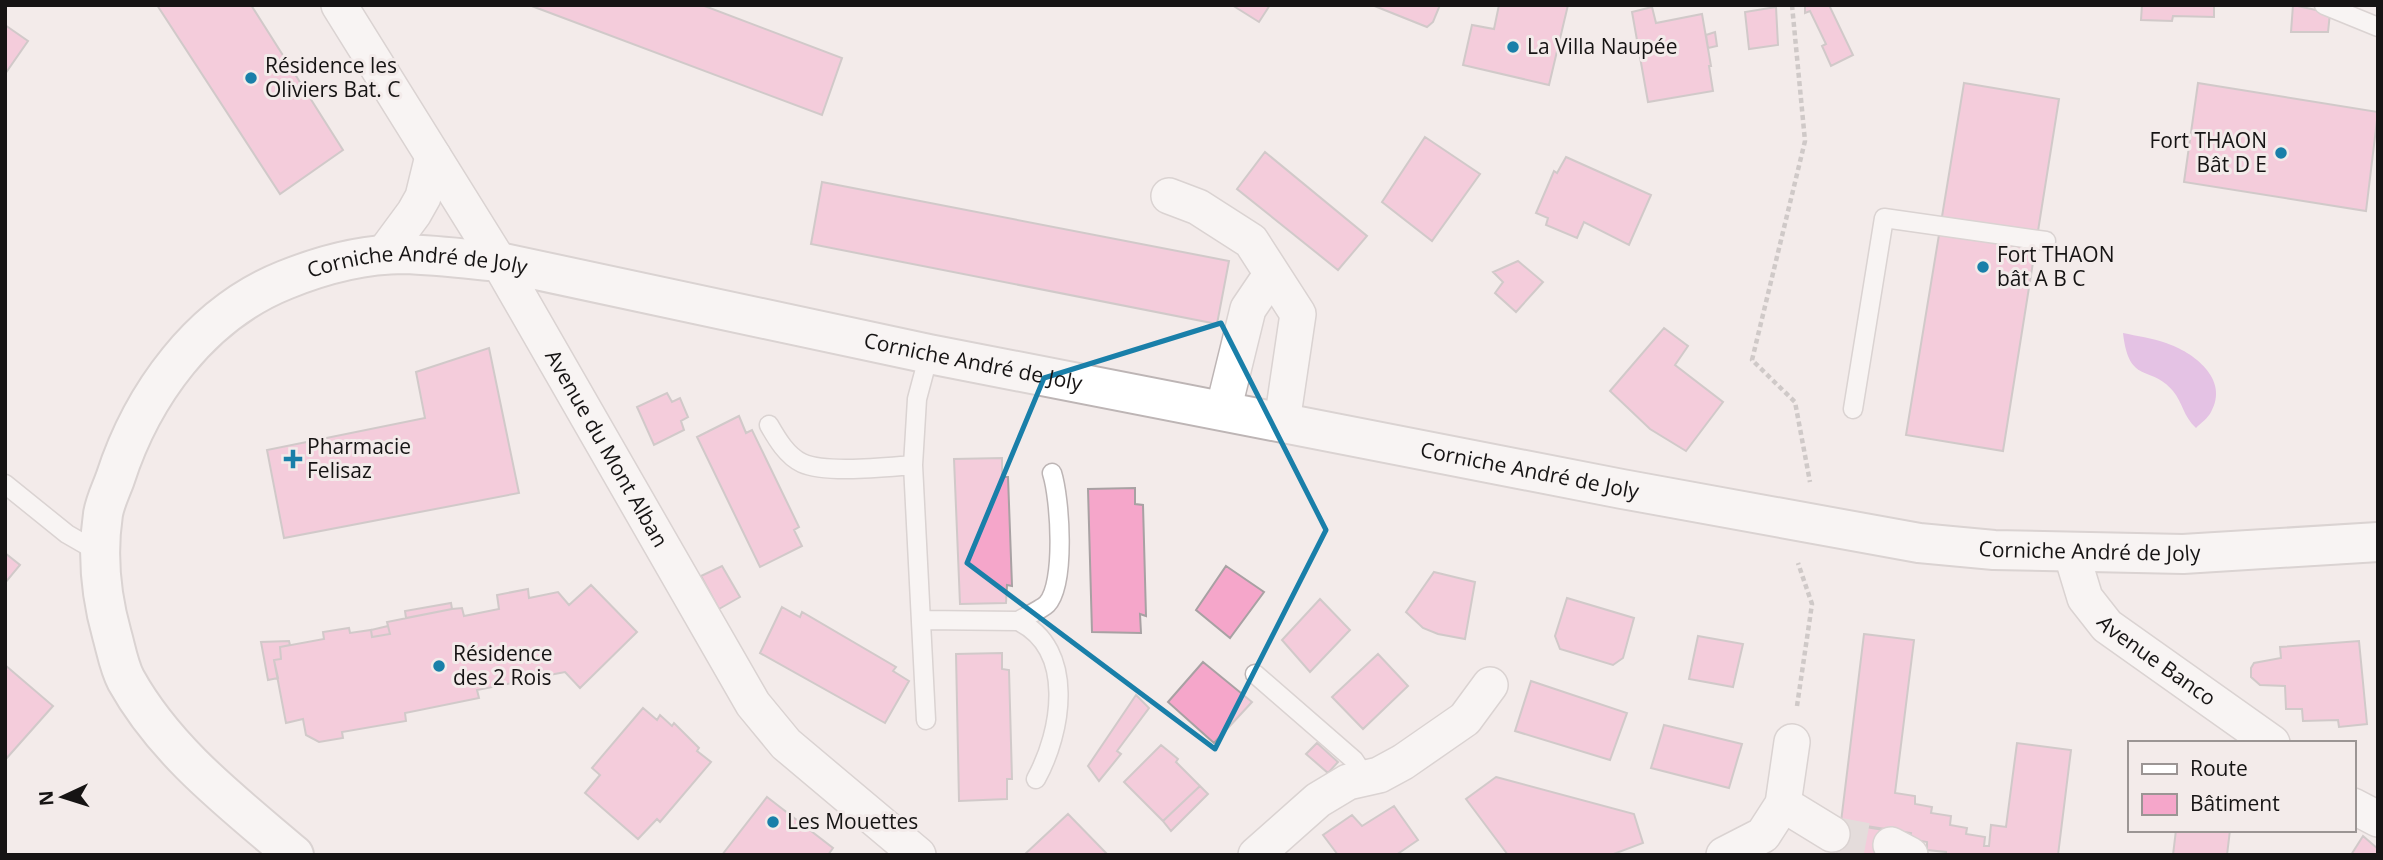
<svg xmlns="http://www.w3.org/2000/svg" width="2383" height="860" font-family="'Open Sans',sans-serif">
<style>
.water{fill:#d290dd}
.building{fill:#f5a6ca;stroke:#a8a1a3;stroke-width:2}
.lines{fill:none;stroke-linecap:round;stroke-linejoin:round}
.minor-tunnel{stroke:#d2cbca;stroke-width:35;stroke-dasharray:35 18;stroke-linecap:butt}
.service-casing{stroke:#bdb5b5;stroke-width:21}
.minor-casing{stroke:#bdb5b5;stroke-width:38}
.primary-casing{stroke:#bdb5b5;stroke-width:42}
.path{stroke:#a5a09f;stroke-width:4.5;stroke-dasharray:5 3.5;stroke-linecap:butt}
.service{stroke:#fff;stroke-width:18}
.minor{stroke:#fff;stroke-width:35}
.primary{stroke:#fff;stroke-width:38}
.marked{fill:none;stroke:#197fa9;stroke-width:5;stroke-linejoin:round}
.poi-dot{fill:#197fa9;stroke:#f3ebea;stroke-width:2.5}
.labels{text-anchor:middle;stroke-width:6;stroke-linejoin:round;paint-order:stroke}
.poi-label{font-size:21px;fill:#161414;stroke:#f3ebea;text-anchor:start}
.street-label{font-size:21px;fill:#161414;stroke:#f3ebea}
</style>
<rect width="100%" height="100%" fill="#f3ebea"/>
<path class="water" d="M2123,333C2137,336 2152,338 2166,343C2193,352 2230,379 2211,412C2208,418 2201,423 2196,428C2183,416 2183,403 2173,391C2151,364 2129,386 2123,333Z"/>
<path class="building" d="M157,5H251L343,150L280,194Z
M529,5H702L842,58L822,115Z
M1232,5H1270L1259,22Z
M1372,5H1440L1433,22L1427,27Z
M1499,5H1568L1549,85L1463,65L1472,25L1494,29Z
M1805,5H1829L1853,55L1831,66L1822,46L1826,44L1810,11L1805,13Z
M2142,5H2214V17L2173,16L2172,21L2141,20Z
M2293,5L2330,13L2328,32H2291Z
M1652,7L1656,23L1702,14L1711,66H1709L1713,91L1648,102L1632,12Z
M1776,7L1778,45L1749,49L1745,12Z
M5,25L28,41L5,74Z
M1715,32L1717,46L1708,48L1706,35Z
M1964,83L2059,99L2003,451L1906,435Z
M2198,83L2378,112L2366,211L2184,182Z
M1425,137L1480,174L1432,241L1382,202Z
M1265,152L1367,236L1338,270L1237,189Z
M1566,157L1651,195L1629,245L1584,222L1577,238L1546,225L1548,218L1536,213L1554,171L1557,173Z
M822,182L1229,261L1217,324L811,244Z
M1518,261L1543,282L1516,312L1495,293L1503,282L1493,272Z
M1664,328L1688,346L1675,365L1723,402L1686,451L1650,429L1610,391Z
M489,348L519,493L284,538L267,450L425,418L416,372Z
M667,393L672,402L680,398L688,417L681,421L684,430L654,445L637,407Z
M739,416L746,433L752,430L799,527L794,530L802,546L760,567L697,437Z
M1002,458V477H1008L1012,586L1007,585L1006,603L960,604L954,459Z
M1135,488V504L1143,505L1146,616L1140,614L1141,633L1092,632L1088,489Z
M5,553L20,565L5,583Z
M722,566L740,597L719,609L701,576Z
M1226,566L1264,592L1230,638L1196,610Z
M1434,572L1475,582L1465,639L1438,634L1423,628L1406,612Z
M591,585L637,632L580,688L565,672L544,676L543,672L513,678V683L477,690L479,698L405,713L406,721L342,732L343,738L319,742L306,735L303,719L286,723L274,660L281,659L280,647L324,639L323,632L349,628L350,633L371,630L372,637L390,634L387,622L452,609L462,608L464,616L499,609L497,595L528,589L529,598L558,592L569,605Z
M1567,598L1634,618L1623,658L1613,665L1560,649L1555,636Z
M1320,599L1350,630L1310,672L1282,640Z
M451,603L452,609L406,618L405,611Z
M782,607L800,617L802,612L896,667L893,671L909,681L885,723L760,653Z
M388,626L390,634L372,637L371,630Z
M1864,634L1914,640L1895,793L1915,796V804L1932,807L1931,813L1951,816L1950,825L1967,828L1966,834L1985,837L1984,846H1989L1991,825L2006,827L2017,743L2071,750L2058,855H1946V852L1927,850V842L1910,839L1911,833L1841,822Z
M1698,636L1743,644L1733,687L1689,679Z
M289,641L290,645L280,647L281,659L274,660L278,678L268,680L261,642Z
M2359,641L2367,724L2339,727L2338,720L2303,721L2302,709H2286L2285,686L2260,685L2251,677V668L2254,663L2281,658L2280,647Z
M1002,653V669L1009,670L1012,779H1007V799L959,801L956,654Z
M1378,654L1408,686L1363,729L1332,697Z
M1203,662L1252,702L1214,743L1168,702Z
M5,665L53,706L5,760Z
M1531,681L1627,713L1610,760L1515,731Z
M1136,695L1149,708L1117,751L1121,754L1099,781L1088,766Z
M643,708L657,720L660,715L672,726L674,723L699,748L697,751L711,762L660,822L657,819L638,839L585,793L600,775L592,768Z
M1664,725L1742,744L1729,788L1651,768Z
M1317,743L1338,762L1328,773L1306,754Z
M1161,745L1178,759L1176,762L1200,786L1163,821L1124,782Z
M1496,777L1634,814L1643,843L1611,855H1508L1466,799Z
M1200,786L1208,794L1171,831L1163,821Z
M767,797L833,848L828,855H722Z
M1394,806L1418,840L1396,855H1338L1323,835L1352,815L1362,826Z
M1068,814L1108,855H1024Z
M1841,823L1890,831L1888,855H1837Z
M2176,830H2230L2227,855H2173Z
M2363,836L2378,849V855H2351Z"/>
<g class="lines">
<path class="minor-tunnel" d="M1832,834L1891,845"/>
<g class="service-casing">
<path id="service" d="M2324,5L2378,27
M1853,409L1884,218L2046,241
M769,425C777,439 787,456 802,463C826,474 886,467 913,465
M5,484L67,534L100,553
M921,620L1018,621C1076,649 1062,732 1036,779
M1018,621C1025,617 1042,609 1047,604C1066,584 1060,498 1052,473
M1255,674L1354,760L1366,778
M926,720L913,465L917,399L929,354"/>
</g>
<g class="minor-casing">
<g id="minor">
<path id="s1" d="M339,5L499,262L753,704L786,744L918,855"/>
<path d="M1169,196L1198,207L1251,241L1298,314L1282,422"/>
<path d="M383,255L414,213L423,197L433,156"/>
<path d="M1223,411L1248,309L1271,275"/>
<path id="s2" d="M2071,552L2085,598L2107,626L2272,743"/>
<path d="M1783,804L1832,834"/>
<path d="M2353,806L2378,819"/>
<path d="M1891,845L1910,855"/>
<path d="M1256,855L1318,800L1348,782L1379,775L1403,762L1465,719L1490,685"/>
<path d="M1724,855L1763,835L1783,804L1792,742"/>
</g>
</g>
<g class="primary-casing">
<g id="primary">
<path id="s3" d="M294,855C232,802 166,752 126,680C119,667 116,649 112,635C101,596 97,554 103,514C105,502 111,490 115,479C142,395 200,314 285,280C322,265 364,254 404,254C436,255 468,259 499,262L929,354L1622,489L1919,543L1994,550L2183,554L2378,542"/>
</g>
</g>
<path class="path" d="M1792,5L1805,141L1752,360L1795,402L1810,482
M1797,706L1812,604L1798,563"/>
<use href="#service" class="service"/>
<use href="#minor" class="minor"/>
<use href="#primary" class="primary"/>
</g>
<path d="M0 0H2383V860H0ZM1221,323L1326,530L1215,749L967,563L1044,378Z" fill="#f3ebea" fill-opacity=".55" fill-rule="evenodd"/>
<path class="marked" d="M1221,323L1326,530L1215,749L967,563L1044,378Z"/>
<g class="poi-dot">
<circle cx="1513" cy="47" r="7"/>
<circle cx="251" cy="78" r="7"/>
<circle cx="2281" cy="153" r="7"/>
<circle cx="1983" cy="267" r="7"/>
<path d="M289.5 448.5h7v7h7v7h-7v7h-7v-7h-7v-7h7z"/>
<circle cx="439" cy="666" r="7"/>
<circle cx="773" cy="822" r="7"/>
</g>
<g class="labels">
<g class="poi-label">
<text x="1527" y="54">La Villa Naupée</text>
<text x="265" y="73">Résidence les<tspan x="265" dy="24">Oliviers Bat. C</tspan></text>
<text x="2267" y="148" text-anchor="end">Fort THAON<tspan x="2267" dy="24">Bât D E</tspan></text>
<text x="1997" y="262">Fort THAON<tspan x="1997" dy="24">bât A B C</tspan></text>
<text x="307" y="454">Pharmacie<tspan x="307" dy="24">Felisaz</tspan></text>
<text x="453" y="661">Résidence<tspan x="453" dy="24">des 2 Rois</tspan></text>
<text x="787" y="829">Les Mouettes</text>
</g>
<g class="street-label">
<text dy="7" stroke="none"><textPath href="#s3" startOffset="856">Corniche André de Joly</textPath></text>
<text dy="7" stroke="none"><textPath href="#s3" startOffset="1423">Corniche André de Joly</textPath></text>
<text dy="7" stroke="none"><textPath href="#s1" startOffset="518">Avenue du Mont Alban</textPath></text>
<text dy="7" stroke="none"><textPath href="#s3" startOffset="1990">Corniche André de Joly</textPath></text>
<text dy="7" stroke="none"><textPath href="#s3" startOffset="2557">Corniche André de Joly</textPath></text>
<text dy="7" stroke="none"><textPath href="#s2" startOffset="144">Avenue Banco</textPath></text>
</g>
</g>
<rect width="2383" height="860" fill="none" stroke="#161414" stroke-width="14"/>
<rect x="2128" y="741" width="228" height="91" fill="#f3ebea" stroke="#9b9594" stroke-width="2"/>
<rect x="2142" y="764" width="35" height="10" fill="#ffffff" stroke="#9b9594" stroke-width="2"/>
<text x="2190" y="776" font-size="21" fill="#161414">Route</text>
<rect x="2142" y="794" width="35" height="21" fill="#f5a6ca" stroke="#9b9594" stroke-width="2"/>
<text x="2190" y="811" font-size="21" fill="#161414">Bâtiment</text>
<g transform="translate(63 797) rotate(266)" stroke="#f3ebea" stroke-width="5" paint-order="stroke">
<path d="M0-5L12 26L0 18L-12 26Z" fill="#161414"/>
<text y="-10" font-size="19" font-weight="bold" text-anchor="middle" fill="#161414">N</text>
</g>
</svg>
